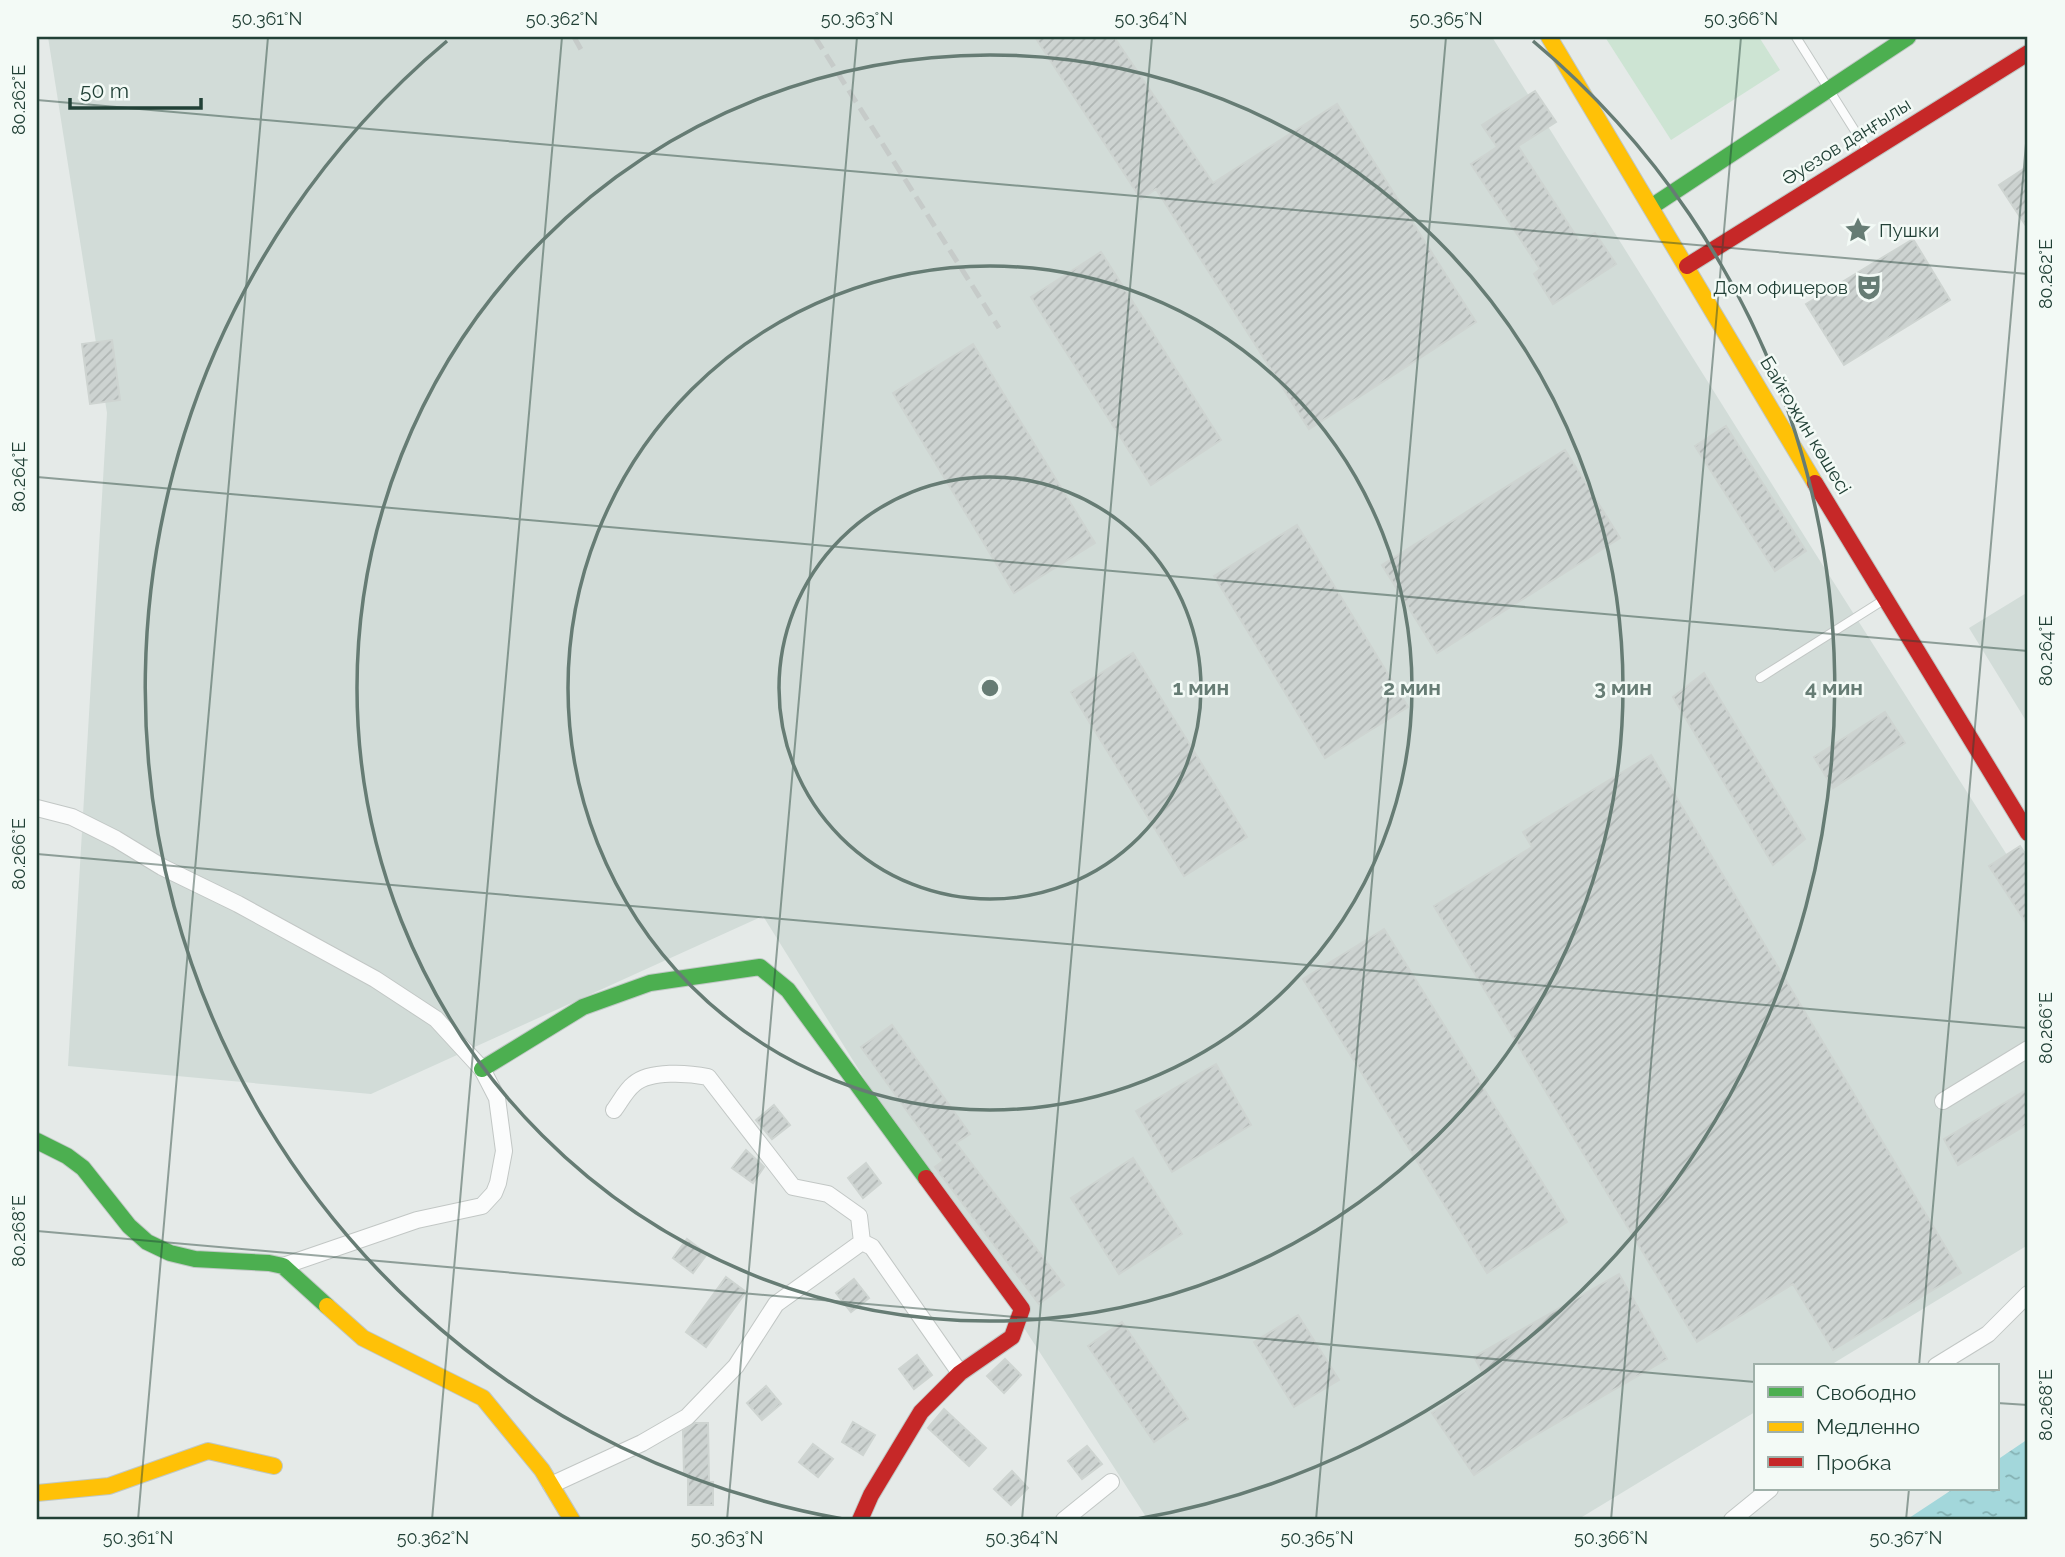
<svg xmlns="http://www.w3.org/2000/svg" width="2065" height="1557" font-family="Raleway,sans-serif">
<style>
.built{fill:#d2dcd8}
.park{fill:#cde4d3}
.water{fill:url(#water-ripples)}
.building{fill:url(#building-hatch);stroke:#ced4d1;stroke-width:2}
.lines{fill:none;stroke-linecap:round;stroke-linejoin:round}
.lane-casing{stroke:#c2c7c5;stroke-width:10}
.street-casing{stroke:#c2c7c5;stroke-width:18}
.fast-casing{stroke:#c0c8c5;stroke-width:18}
.slow-casing{stroke:#c0c8c5;stroke-width:18}
.jam-casing{stroke:#c0c8c5;stroke-width:18}
.lane{stroke:#fbfcfc;stroke-width:8}
.street{stroke:#fbfcfc;stroke-width:16}
.fast{stroke:#4caf50;stroke-width:16}
.slow{stroke:#ffc107;stroke-width:16}
.jam{stroke:#c62828;stroke-width:16}
.rail{stroke:#c6cbc9;stroke-width:5;stroke-dasharray:14 7;stroke-linecap:butt}
.ticks{fill:none;stroke:#214036;stroke-width:2;stroke-opacity:0.45}
.ring{fill:none;stroke:#667c74;stroke-width:3.5}
.labels{text-anchor:middle;stroke-width:5;stroke-linejoin:round;paint-order:stroke}
.street-label{font-size:19px;fill:#214036;stroke:#f3faf6}
.poi-label{font-size:19px;fill:#214036;stroke:#f3faf6;text-anchor:start}
.centre{fill:#667c74;stroke:#f3faf6;stroke-width:3.5}
.ring-label{font-size:21px;text-anchor:middle;font-weight:bold;fill:#667c74;stroke:#f3faf6;stroke-width:5;stroke-linejoin:round;paint-order:stroke}
.neatline{fill:none;stroke:#214036;stroke-width:2.5}
.ticks-label{font-size:18px;text-anchor:middle;fill:#214036}
</style>
<defs>
<pattern id="water-ripples" width="26" height="14" patternUnits="userSpaceOnUse" patternTransform="scale(1.75)"><rect width="26" height="14" fill="#a3d7db"/><path d="M2 4q2-2 4 0t4 0M15 11q2-2 4 0t4 0" fill="none" stroke="#84b0b2"/></pattern>
<pattern id="building-hatch" width="6" height="6" patternUnits="userSpaceOnUse" patternTransform="scale(1.75)"><rect width="6" height="6" fill="#cdd3d1"/><path d="M-1 1l2-2M0 6l6-6M5 7l2-2" fill="none" stroke="#b0b6b4"/></pattern>
</defs>
<rect width="100%" height="100%" fill="#e5eae8"/>
<path class="built" d="M48,37H1492L1815,553L2028,888V1245L1829,1366H1755V1412L1577,1520H1148L897,1131L763,916L371,1094L68,1066L107,413Z
M2028,592V724L1969,628Z"/>
<path class="park" d="M1605,37H1759L1780,70L1671,140Z"/>
<path class="water" d="M2028,1439V1520H1906L1953,1489H1997V1460Z"/>
<path class="building" d="M1035,37H1114L1213,183L1337,104L1476,322L1309,429L1156,189L1141,199Z
M1535,91L1556,122L1518,146L1580,242L1595,233L1616,264L1553,304L1534,274L1540,269L1471,164L1497,147L1482,125Z
M2028,166V229L1999,185Z
M1913,239L1950,300L1844,365L1806,304Z
M1101,252L1221,440L1151,485L1031,297Z
M112,340L120,400L90,404L82,344Z
M973,344L1095,543L1014,593L893,393Z
M1726,426L1806,551L1775,571L1695,446Z
M1565,450L1620,538L1437,653L1382,565Z
M1297,525L1408,707L1325,758L1214,576Z
M1133,653L1247,837L1184,876L1071,692Z
M1704,673L1805,839L1773,865L1673,697Z
M1885,712L1905,743L1833,788L1814,757Z
M1651,755L1961,1273L1833,1350L1793,1284L1697,1342L1434,906L1532,847L1523,832Z
M2020,846L2028,858V926L1989,866Z
M1384,929L1567,1222L1487,1273L1303,979Z
M892,1025L970,1134L956,1143L1064,1285L1039,1304L935,1167L943,1161L861,1047Z
M1216,1064L1251,1125L1172,1172L1136,1111Z
M2028,1089V1124L1958,1165L1944,1139Z
M774,1105L790,1125L772,1139L756,1120Z
M746,1150L764,1167L753,1183L732,1168Z
M1133,1158L1182,1234L1119,1274L1071,1198Z
M866,1163L881,1183L863,1198L848,1178Z
M687,1239L707,1254L693,1273L673,1258Z
M1619,1274L1667,1359L1524,1442L1474,1475L1432,1413L1485,1377L1474,1357Z
M726,1277L746,1292L706,1347L686,1332Z
M854,1279L869,1298L851,1312L836,1293Z
M1298,1315L1339,1380L1294,1407L1254,1342Z
M1122,1322L1188,1419L1154,1442L1088,1346Z
M917,1355L932,1375L914,1389L899,1369Z
M1005,1359L1021,1375L1004,1393L987,1376Z
M766,1386L781,1404L762,1420L747,1403Z
M944,1409L986,1448L969,1466L928,1428Z
M853,1422L875,1435L863,1455L842,1442Z
M695,1423H708L709,1482H713V1505H688V1475H684L683,1431Z
M813,1444L833,1459L818,1477L799,1462Z
M1087,1446L1102,1464L1082,1479L1068,1461Z
M1012,1471L1028,1488L1011,1505L994,1489Z"/>
<g class="lines">
<g class="lane-casing">
<path id="lane" d="M1796,37L1867,150
M1760,678L1882,601"/>
</g>
<g class="street-casing">
<path id="street" d="M37,808L72,817L116,839L162,867L238,904L375,979L436,1019L482,1069L497,1098L504,1151L498,1183L494,1193L482,1206L417,1220L283,1266
M1943,1101L2028,1049
M862,1242L872,1247L960,1373
M1936,1366L1988,1334L2028,1294
M551,1485L642,1443L687,1417L736,1366L776,1304L862,1242L859,1216L828,1194L793,1187L708,1077C689,1073 650,1070 634,1084C626,1090 620,1102 614,1110
M1064,1520L1111,1482
M1732,1520L1770,1489"/>
</g>
<g class="fast-casing">
<path id="fast" d="M1651,207L1908,37
M482,1069L583,1007L650,983L760,967L788,990L926,1178
M37,1141L67,1156L83,1168L129,1226L147,1242L170,1253L195,1259L269,1263L283,1266L327,1306"/>
</g>
<g class="slow-casing">
<path id="slow" d="M1549,37L1815,483
M327,1306L363,1338L483,1398L542,1470L572,1520
M37,1493L109,1486L208,1451L274,1466"/>
</g>
<g class="jam-casing">
<path id="jam" d="M1687,266L2028,53
M1815,483L2028,833
M860,1520L871,1495L921,1412L960,1373L1012,1337L1022,1309L926,1178"/>
</g>
<use href="#lane" class="lane"/>
<use href="#street" class="street"/>
<use href="#fast" class="fast"/>
<use href="#slow" class="slow"/>
<use href="#jam" class="jam"/>
<path class="rail" d="M574,37L583,53
M815,37L999,328"/>
</g>
<path class="ticks" d="M37,100L2028,274M37,477L2028,651M37,854L2028,1028M37,1231L1755,1382M1919,1366L2028,121M1997,1403L2028,1405M138,1520L268,37M432,1520L562,37M727,1520L857,37M1022,1520L1152,37M1316,1520L1446,37M1611,1520L1741,37M1906,1520L1909,1489"/>
<g class="ring">
<circle cx="990" cy="688" r="211"/>
<circle cx="990" cy="688" r="422"/>
<circle cx="990" cy="688" r="633"/>
<path d="M843 1519A844 844 0 0 1 447 41M1533 41A844 844 0 0 1 1137 1519"/>
</g>
<defs>
<g id="sight-bare" transform="scale(2.1)"><path d="M0-6L1.8-2.2L6-1.7L2.9 1.2L3.7 5.4L0 3.3L-3.7 5.4L-2.9 1.2L-6-1.7L-1.8-2.2Z" fill="#667c74" stroke="#f3faf6" stroke-width="2.5" paint-order="stroke"/></g>
<g id="theatre-bare" transform="scale(2.1)"><path d="M-5-5.5Q0-4 5-5.5V0Q5 5 0 6Q-5 5-5 0ZM-3.3-2.5H-1v1.5H-3.3ZM1-2.5H3.3v1.5H1ZM-2.8 1Q0 5.5 2.8 1Z" fill="#667c74" stroke="#f3faf6" stroke-width="2.5" paint-order="stroke"/></g>
</defs>
<g fill-rule="evenodd">
<use href="#sight-bare" x="1858" y="230"/>
<use href="#theatre-bare" x="1869" y="287"/>
</g>
<g class="labels">
<g class="street-label">
<text transform="translate(1846 141) rotate(-32)" y="7">Әуезов даңғылы</text>
<text transform="translate(1806 425) rotate(59)" y="7">Байғожин көшесі</text>
</g>
<g class="poi-label">
<text x="1879" y="237">Пушки</text>
<text x="1848" y="294" text-anchor="end">Дом офицеров</text>
</g>
</g>
<circle cx="990" cy="688" r="10" class="centre"/>
<g class="ring-label">
<text x="1201" y="695">1 мин</text>
<text x="1412" y="695">2 мин</text>
<text x="1623" y="695">3 мин</text>
<text x="1834" y="695">4 мин</text>
</g>
<rect width="2065" height="1557" fill="none" stroke="#f3faf6" stroke-width="77"/>
<rect x="1754" y="1364" width="245" height="126" fill="#f3faf6" stroke="#9fb0a9" stroke-width="2"/>
<rect x="1768" y="1387" width="35" height="10" fill="#4caf50" stroke="#9fb0a9" stroke-width="2"/>
<text x="1816" y="1400" font-size="21" fill="#214036">Свободно</text>
<rect x="1768" y="1422" width="35" height="10" fill="#ffc107" stroke="#9fb0a9" stroke-width="2"/>
<text x="1816" y="1434" font-size="21" fill="#214036">Медленно</text>
<rect x="1768" y="1457" width="35" height="10" fill="#c62828" stroke="#9fb0a9" stroke-width="2"/>
<text x="1816" y="1470" font-size="21" fill="#214036">Пробка</text>
<path d="M70 98v10h131v-10" fill="none" stroke="#214036" stroke-width="3.5"/>
<text x="80" y="98" font-size="21" fill="#214036" stroke="#f3faf6" stroke-width="5" paint-order="stroke">50 m</text>
<rect x="38" y="38" width="1988" height="1480" class="neatline"/>
<g class="ticks-label">
<text x="267" y="25">50.361°N</text>
<text x="562" y="25">50.362°N</text>
<text x="857" y="25">50.363°N</text>
<text x="1151" y="25">50.364°N</text>
<text x="1446" y="25">50.365°N</text>
<text x="1741" y="25">50.366°N</text>
<text transform="translate(19 100) rotate(-90)" y="6">80.262°E</text>
<text transform="translate(2046 274) rotate(-90)" y="6">80.262°E</text>
<text transform="translate(19 477) rotate(-90)" y="6">80.264°E</text>
<text transform="translate(2046 651) rotate(-90)" y="6">80.264°E</text>
<text transform="translate(19 854) rotate(-90)" y="6">80.266°E</text>
<text transform="translate(2046 1028) rotate(-90)" y="6">80.266°E</text>
<text transform="translate(19 1231) rotate(-90)" y="6">80.268°E</text>
<text transform="translate(2046 1405) rotate(-90)" y="6">80.268°E</text>
<text x="138" y="1544">50.361°N</text>
<text x="433" y="1544">50.362°N</text>
<text x="727" y="1544">50.363°N</text>
<text x="1022" y="1544">50.364°N</text>
<text x="1317" y="1544">50.365°N</text>
<text x="1611" y="1544">50.366°N</text>
<text x="1906" y="1544">50.367°N</text>
</g>
</svg>
